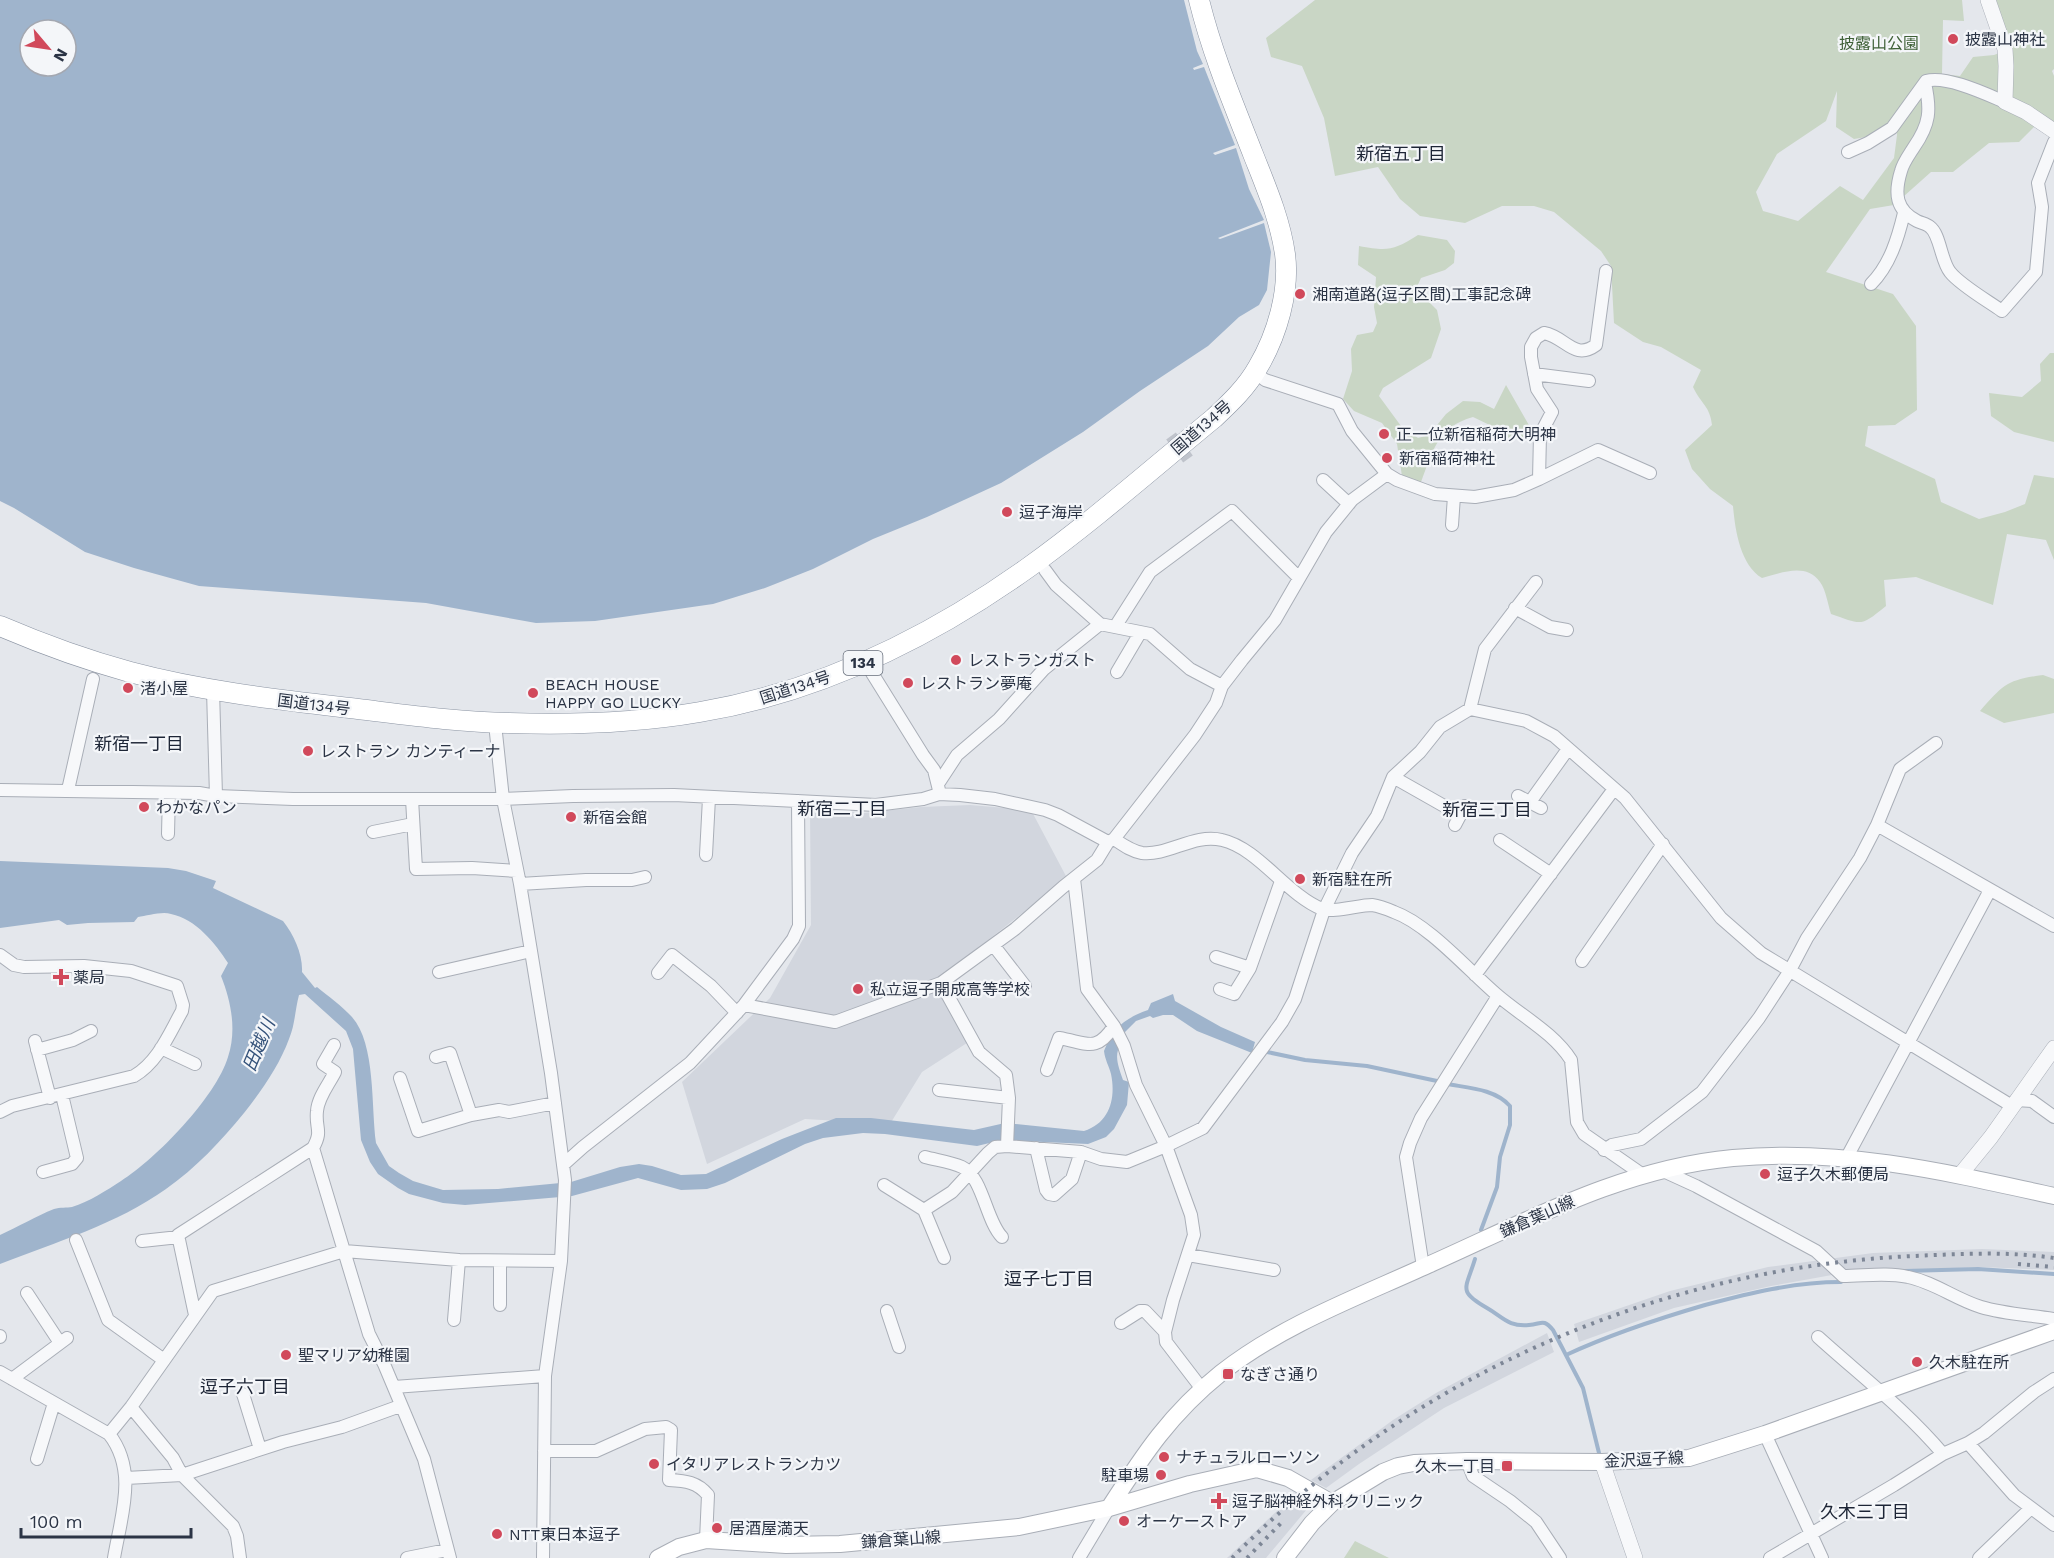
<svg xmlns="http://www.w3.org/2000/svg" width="2054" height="1558" font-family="'Work Sans','Noto Sans JP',sans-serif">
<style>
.built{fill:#d2d6de}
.green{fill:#c9d6c5;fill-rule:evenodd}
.water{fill:#9fb4cc;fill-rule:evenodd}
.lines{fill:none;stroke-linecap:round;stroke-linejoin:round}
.stream{stroke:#9fb4cc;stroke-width:4}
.minor-tunnel{stroke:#bfc3cb;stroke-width:12;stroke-dasharray:12 6;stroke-linecap:butt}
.minor-casing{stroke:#a9aeb7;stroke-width:14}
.tertiary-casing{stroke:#a9aeb7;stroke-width:16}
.secondary-casing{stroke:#a9aeb7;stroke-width:18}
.trunk-casing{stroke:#8b94a3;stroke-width:21}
.minor{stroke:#f7f8fa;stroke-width:12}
.tertiary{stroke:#f7f8fa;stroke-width:15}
.secondary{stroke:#fff;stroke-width:16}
.trunk{stroke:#fff;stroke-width:20}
.rail{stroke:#7d8696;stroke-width:4;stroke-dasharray:3 6;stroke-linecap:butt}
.poi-dot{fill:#d1495b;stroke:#f4f6f9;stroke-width:2}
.labels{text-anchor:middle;stroke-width:4.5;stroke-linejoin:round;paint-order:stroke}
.shield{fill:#f4f6f9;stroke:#676e7b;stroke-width:1.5}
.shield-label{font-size:15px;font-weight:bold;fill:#2b3445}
.poi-label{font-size:16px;fill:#2b3445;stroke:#f4f6f9;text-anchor:start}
.park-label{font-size:16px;fill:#3f6138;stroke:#f4f6f9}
.street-label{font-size:16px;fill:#2b3445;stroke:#f4f6f9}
.neighbourhood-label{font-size:18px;fill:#1d2536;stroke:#f4f6f9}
.water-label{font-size:18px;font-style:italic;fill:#34527a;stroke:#f4f6f9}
</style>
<rect width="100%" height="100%" fill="#e4e7ec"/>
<path class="built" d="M970,805L1031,810L1067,878L936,981L970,1041L922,1072L890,1124L805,1119L707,1164L682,1082L770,998L811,925L810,809L864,813L921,807Z
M1982,1249L2054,1252V1270L1981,1267L1843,1273L1771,1286L1674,1308L1579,1342L1574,1324L1670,1291L1768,1267L1873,1253Z
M1547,1333L1554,1352L1444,1408L1359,1464L1326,1488L1311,1480L1393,1420L1436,1393Z
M1297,1492L1313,1502L1266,1558H1227Z"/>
<path class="green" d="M1315,0H1962L1964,21L1943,20L1942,74L1960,76L1973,57L1994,55L2012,48L1996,0H2054V69L2052,71L2054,76V124L2035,126L2019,142L1989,143L1953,172H1931L1894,205L1870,209L1826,272L1893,294L1916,326L1917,410L1895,425L1868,426L1865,446L1935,479L1941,502L1979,519L2005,512L2025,504L2034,475L2054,478V560L2046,540L2007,534L1993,605L1916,577L1884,580L1886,606C1860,627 1863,625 1831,614C1828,605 1826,590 1820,582C1806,562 1781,573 1762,578C1740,565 1735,529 1733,506L1710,489L1692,469L1685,450L1712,425C1710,406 1701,404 1693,387L1701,370L1661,347L1643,342L1614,323L1611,266L1601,251L1554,212L1534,206H1502L1465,223L1420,216L1400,199L1378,167L1335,176L1324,118L1302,66L1271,57L1266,38ZM1837,91L1836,127L1854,139C1872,137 1885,130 1895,115L1897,135L1894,158L1863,200L1840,186L1798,221L1763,211L1756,192L1777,154L1826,121Z
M1418,235L1447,240L1455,251L1454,263L1445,270L1421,278L1416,289L1437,310L1441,329L1431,358L1383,388L1379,396L1401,426L1418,438L1429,435L1446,414L1463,401L1480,402L1494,409L1506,385L1530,427L1525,438L1501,441L1500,430L1473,417C1437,427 1433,451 1421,482L1402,476L1397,444L1382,423L1354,411L1343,399L1352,371L1351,349L1357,335L1373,332L1377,323L1374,307L1376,277L1358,265L1359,246C1387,251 1393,251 1418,235Z
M2050,353H2054V442L2014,432L1991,416L1989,393L2022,397L2041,381L2040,364Z
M2043,675L2054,679V713L2004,723L1980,711C2004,684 2007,680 2043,675Z
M1355,1541L1389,1558H1390H1344Z"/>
<path class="water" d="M0,0H1184L1197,51L1203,64L1193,68L1194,70L1204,67L1235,145L1213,153L1215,155L1236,148L1249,189L1264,220L1218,238L1220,239L1264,223L1271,252L1267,290L1259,305L1239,317L1208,346L1140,391L1083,432L1001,483L927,517L873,539L813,569L765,588L713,604L595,621L536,623L426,603L199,586L134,568L85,552L14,508L0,501ZM30,30H66V66H30Z
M0,861L168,868L186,871L216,881L213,888L283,921C294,935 303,955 302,972L315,988L317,987C328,996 342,1006 352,1017C376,1044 371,1107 376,1143L389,1166L399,1173L413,1181L443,1190L498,1189L571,1182L620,1167L639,1164L652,1166L681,1175L706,1174L782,1139L836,1118H871L974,1130L1005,1123L1084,1131C1110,1123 1116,1098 1111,1074C1109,1066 1105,1060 1104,1051C1113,1028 1125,1018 1148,1010L1151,1003L1173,994L1175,1001L1221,1027L1255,1042L1252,1053L1197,1031L1173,1015H1163L1153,1018L1150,1016L1136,1021L1125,1032C1125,1041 1120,1043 1118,1050C1115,1060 1120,1071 1123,1080L1129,1082L1127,1105L1114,1129L1106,1137L1088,1144L1002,1140L977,1146L885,1134L863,1133L823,1138L805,1144L725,1183L707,1189L681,1190L638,1178L572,1196L465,1205L443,1203L409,1194L398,1188L378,1174L370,1162L361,1140L353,1049L346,1031L305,994L299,995C295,1010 295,1025 289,1039C279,1066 262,1090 244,1113C221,1141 196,1168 166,1189C117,1224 56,1242 0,1264V1235C18,1227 36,1216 54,1209C60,1207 67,1208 72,1207C89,1202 107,1190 121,1181C156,1159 216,1097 228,1057C237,1030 231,1001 221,976L228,963C215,943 196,919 171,914C162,911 147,916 138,917L134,922L88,923L67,925L59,920L0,928Z"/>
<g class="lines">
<path class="stream" d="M1267,1052L1305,1060L1367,1066L1437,1081
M1447,1084C1469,1088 1495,1089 1510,1106V1125L1500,1157L1497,1187L1481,1230
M1475,1259C1466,1289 1457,1291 1487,1308C1503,1317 1508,1327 1529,1325C1542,1324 1543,1318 1553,1330L1583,1388L1599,1453
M1905,1271L1978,1269L2054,1274
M1566,1355C1611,1334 1657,1319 1705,1305C1750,1293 1794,1282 1841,1282"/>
<path class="minor-tunnel" d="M1171,436L1188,459"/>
<g class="minor-casing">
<path id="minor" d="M1925,83C1931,110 1930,124 1914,147C1909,155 1903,163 1901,171C1894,194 1896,210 1917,221C1921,223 1927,224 1930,227C1940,234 1941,261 1950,272C1960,285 1988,301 2002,311L2036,272L2042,207L2038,183L2054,142
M1848,152L1868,143L1892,128L1926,81C1946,75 1986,94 2005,102
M1871,284C1890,265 1898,238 1904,213
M1534,374L1589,381
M1261,377L1265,380L1338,404L1352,431L1387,474L1397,480L1435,494L1475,497L1514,490L1539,479L1540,435L1552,412L1537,389L1531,357V347L1536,338L1544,333C1566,337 1574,361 1596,345L1606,271
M1539,479L1598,450L1650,473
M1323,480L1349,504
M1452,525L1454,496
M1045,570L1056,585L1100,624L1150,634L1190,669L1222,686
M1515,608L1550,627L1567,630
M1115,627L1150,572L1232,511L1298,577
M1117,672L1140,633
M872,673L923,755L934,770L939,790
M213,690L216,796
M1470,709L1485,649L1536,582
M496,733L503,799L520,884L551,1073L565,1180L561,1261L545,1376L543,1558
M1393,777L1460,815
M938,784L957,755L999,719L1044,669L1100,624
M0,790L199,793L216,796L293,799H503L573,796L674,795L876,805L923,799L939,794L960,795L995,799L1045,810L1058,815L1108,842
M68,790L93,679
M1518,796L1541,808
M412,799L416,869L472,868L517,871
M1530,802L1568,749
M1455,825L1465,806
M1877,825L2054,926
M373,832L413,824
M168,834L169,793
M1114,839C1123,845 1131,851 1142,853C1168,856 1194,833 1222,840C1258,848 1287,895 1322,909C1333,913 1359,905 1372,905C1379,906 1387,909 1394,912C1428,924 1468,970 1496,994C1521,1016 1553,1032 1571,1060L1577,1122L1584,1134L1643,1175
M1500,840L1551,874
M706,855L709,798
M1074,879L1087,989L1114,1026L1124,1046L1136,1085L1166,1146L1191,1215L1194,1235L1173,1300L1165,1332L1166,1342L1202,1389
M520,884L586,880H632L645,877
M994,946L1025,986
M0,955L14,965L24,967L84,966L131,971L177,986L183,1005L182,1011C169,1034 158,1062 134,1076L12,1106L0,1112
M1216,957L1250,968
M1582,961L1663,844
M439,972L531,951
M658,973L672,955L711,986L737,1013
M1475,975L1614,789
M1220,989L1234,994L1250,968L1281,881
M744,1005L835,1022L941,983
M35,1041L50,1098
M161,1048L195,1064
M37,1050L73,1040L91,1031
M436,1057L450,1053L471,1115L499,1110L509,1112L555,1103
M1047,1070L1059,1038C1088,1043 1096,1053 1114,1026
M400,1078L418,1131L471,1115
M939,1090L1009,1098
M2016,1100L2032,1101L2054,1117
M1007,1146L1009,1098L1006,1075L979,1052L941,983L1015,929L1063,887L1097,860L1108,842L1114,839L1195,735L1216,703L1222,686L1242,660L1275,620L1326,532L1352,500L1387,474
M313,1148L369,1334L384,1364L424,1459L450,1558
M1036,1148L1046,1190L1049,1194L1054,1195L1072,1179L1081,1152
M1604,1150L1612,1145L1641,1139L1702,1092L1759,1018L1789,972L1807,938L1860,858L1877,825L1900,769L1936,743
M925,1157C936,1160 951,1162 962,1167C983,1177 986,1221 1002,1237
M1847,1157L1990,890
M564,1164L583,1147L690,1063L744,1005L793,939L799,926L798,801
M1661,1170L1696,1186L1816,1251L1843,1276C1864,1276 1887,1272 1908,1277C1934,1282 1955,1299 1981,1307C2004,1314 2030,1315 2054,1319
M43,1172L72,1164L77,1158L62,1095
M884,1185L924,1210L944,1258
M924,1210L952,1192L988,1153L995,1147L1007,1146L1081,1152L1101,1159L1127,1162L1166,1146L1203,1128L1282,1022L1295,999L1324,910L1352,853L1377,816L1393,777L1420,752L1440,727L1470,709L1526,721L1554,736L1625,798L1721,918L1761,953L2012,1106
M76,1240L108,1320L164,1360
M142,1241L179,1237
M1188,1255L1274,1270
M500,1261V1305
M1423,1267L1406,1157L1410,1143L1421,1118L1498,996
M27,1293L60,1343
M887,1311L899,1347
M195,1315L178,1235L313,1148C323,1130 315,1129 317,1111C318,1097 329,1084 335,1072L323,1064L334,1045
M454,1320L459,1260
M1121,1323L1140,1311H1145L1165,1332
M0,1336V1337
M1818,1337C1860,1375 1906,1410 1943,1454
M0,1372L109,1434C138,1471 121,1516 114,1558
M12,1379L67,1338
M394,1387L545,1376
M243,1394L260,1449
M131,1407L173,1458L182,1475L233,1526L237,1536L240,1558
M109,1434L131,1407L213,1291L344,1251L459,1260L561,1261
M1765,1434L1822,1558
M1968,1443L2014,1495L2054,1525
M544,1451H596L645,1429L666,1427L671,1430L669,1480C686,1481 697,1482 708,1495L706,1540
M37,1459L54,1403
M1467,1461L1473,1476L1510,1501L1536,1522L1560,1558
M126,1478L182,1475L283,1442L342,1427L400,1406
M407,1558L447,1550
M1079,1558L1109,1508
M1770,1558L1894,1485L1943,1454L1968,1443L1984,1433L2034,1392L2054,1379
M1979,1558L2031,1508"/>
</g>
<g class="tertiary-casing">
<path id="tertiary" d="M1988,0L2005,49L2006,66L2005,102L2026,112L2054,131
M1960,1175L1991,1137L2054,1048
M1602,1462L1635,1558"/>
</g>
<g class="secondary-casing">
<path id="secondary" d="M1109,1508C1144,1454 1170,1414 1221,1373C1282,1325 1358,1297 1428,1265C1527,1221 1623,1168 1733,1158C1844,1148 1946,1172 2054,1196
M658,1558L679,1547L706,1540L786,1545L840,1544L1019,1527L1109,1508L1190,1484L1257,1469L1288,1478L1332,1503
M1285,1558L1312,1523L1332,1503L1383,1472L1398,1466L1414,1463L1467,1461L1602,1462L1689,1458L1765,1434L2054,1331"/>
</g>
<g class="trunk-casing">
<path id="trunk" d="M0,626C42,644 86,660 130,672C205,692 282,700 358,709C408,715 458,722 509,723C572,725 637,723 700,712C819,692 931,637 1029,567C1093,521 1153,468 1214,418C1230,403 1247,387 1258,367C1277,335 1290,291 1285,254C1280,219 1266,187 1253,154C1233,103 1212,53 1199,0"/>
</g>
<use href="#minor" class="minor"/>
<use href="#tertiary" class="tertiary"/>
<use href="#secondary" class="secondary"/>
<use href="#trunk" class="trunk"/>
<path class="rail" d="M2018,1264L2054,1267
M1232,1558C1411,1376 1659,1268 1913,1256C1960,1254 2008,1251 2054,1258
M1247,1558L1284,1520"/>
</g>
<g class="poi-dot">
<circle cx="1953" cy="39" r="6"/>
<circle cx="1300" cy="294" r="6"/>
<circle cx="1384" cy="434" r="6"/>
<circle cx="1387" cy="458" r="6"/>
<circle cx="1007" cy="512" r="6"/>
<circle cx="956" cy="660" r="6"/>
<circle cx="908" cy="683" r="6"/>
<circle cx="128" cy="688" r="6"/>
<circle cx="533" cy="693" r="6"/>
<circle cx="308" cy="751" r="6"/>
<circle cx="144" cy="807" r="6"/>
<circle cx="571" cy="817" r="6"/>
<circle cx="1300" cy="879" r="6"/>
<path d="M58 968h6v6h6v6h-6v6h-6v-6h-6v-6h6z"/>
<circle cx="858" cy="989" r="6"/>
<circle cx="1765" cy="1174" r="6"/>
<circle cx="286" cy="1355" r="6"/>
<circle cx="1917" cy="1362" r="6"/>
<rect x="1222" y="1368" width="12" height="12" rx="3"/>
<circle cx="1164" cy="1457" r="6"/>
<circle cx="654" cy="1464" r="6"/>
<rect x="1501" y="1460" width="12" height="12" rx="3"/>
<circle cx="1161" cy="1475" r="6"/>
<path d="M1216 1492h6v6h6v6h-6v6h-6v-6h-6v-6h6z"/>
<circle cx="1124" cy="1521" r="6"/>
<circle cx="717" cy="1528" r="6"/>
<circle cx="497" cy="1534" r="6"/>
</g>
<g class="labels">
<rect class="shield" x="843.5" y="651" width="39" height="24" rx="4.5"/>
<g class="shield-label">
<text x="863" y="668">134</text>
</g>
<g class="poi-label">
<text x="1965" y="45">披露山神社</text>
<text x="1312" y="300">湘南道路(逗子区間)工事記念碑</text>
<text x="1396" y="440">正一位新宿稲荷大明神</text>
<text x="1399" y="464">新宿稲荷神社</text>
<text x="1019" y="518">逗子海岸</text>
<text x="968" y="666">レストランガスト</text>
<text x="920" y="689">レストラン夢庵</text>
<text x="545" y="690">BEACH HOUSE<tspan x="545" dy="18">HAPPY GO LUCKY</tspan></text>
<text x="140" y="694">渚小屋</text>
<text x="320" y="757">レストラン カンティーナ</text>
<text x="156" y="813">わかなパン</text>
<text x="583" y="823">新宿会館</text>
<text x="1312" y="885">新宿駐在所</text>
<text x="73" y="983">薬局</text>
<text x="870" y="995">私立逗子開成高等学校</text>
<text x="1777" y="1180">逗子久木郵便局</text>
<text x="298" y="1361">聖マリア幼稚園</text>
<text x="1929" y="1368">久木駐在所</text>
<text x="1240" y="1380">なぎさ通り</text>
<text x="1176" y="1463">ナチュラルローソン</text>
<text x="666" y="1470">イタリアレストランカツ</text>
<text x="1495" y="1472" text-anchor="end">久木一丁目</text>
<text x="1149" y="1481" text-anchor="end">駐車場</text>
<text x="1232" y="1507">逗子脳神経外科クリニック</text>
<text x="1136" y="1527">オーケーストア</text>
<text x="729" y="1534">居酒屋満天</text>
<text x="509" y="1540">NTT東日本逗子</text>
</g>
<g class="park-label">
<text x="1879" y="49">披露山公園</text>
</g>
<g class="street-label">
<text transform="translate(1201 427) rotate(-41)" y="6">国道134号</text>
<text transform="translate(795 687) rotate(-18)" y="6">国道134号</text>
<text transform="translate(314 704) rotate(7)" y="6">国道134号</text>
<text transform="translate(1537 1216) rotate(-24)" y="6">鎌倉葉山線</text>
<text transform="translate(1644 1459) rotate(-3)" y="6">金沢逗子線</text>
<text transform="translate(901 1539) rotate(-4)" y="6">鎌倉葉山線</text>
</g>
<g class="neighbourhood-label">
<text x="1401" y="160">新宿五丁目</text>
<text x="139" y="750">新宿一丁目</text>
<text x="842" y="815">新宿二丁目</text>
<text x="1487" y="816">新宿三丁目</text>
<text x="1049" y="1285">逗子七丁目</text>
<text x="245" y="1393">逗子六丁目</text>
<text x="1865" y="1518">久木三丁目</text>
</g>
<g class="water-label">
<text transform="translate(259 1045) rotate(-67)" y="6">田越川</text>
</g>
</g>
<g transform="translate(48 48) rotate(119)"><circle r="28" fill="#f4f6f9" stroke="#a4a8b1" stroke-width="1.5"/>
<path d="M0-4.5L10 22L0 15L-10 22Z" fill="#d1495b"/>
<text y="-9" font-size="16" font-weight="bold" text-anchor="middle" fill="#2b3445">N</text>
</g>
<path d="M21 1528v9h170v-9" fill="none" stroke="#2b3445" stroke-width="3"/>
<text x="30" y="1528" font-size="18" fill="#2b3445" stroke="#f4f6f9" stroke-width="4.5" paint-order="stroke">100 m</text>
</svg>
